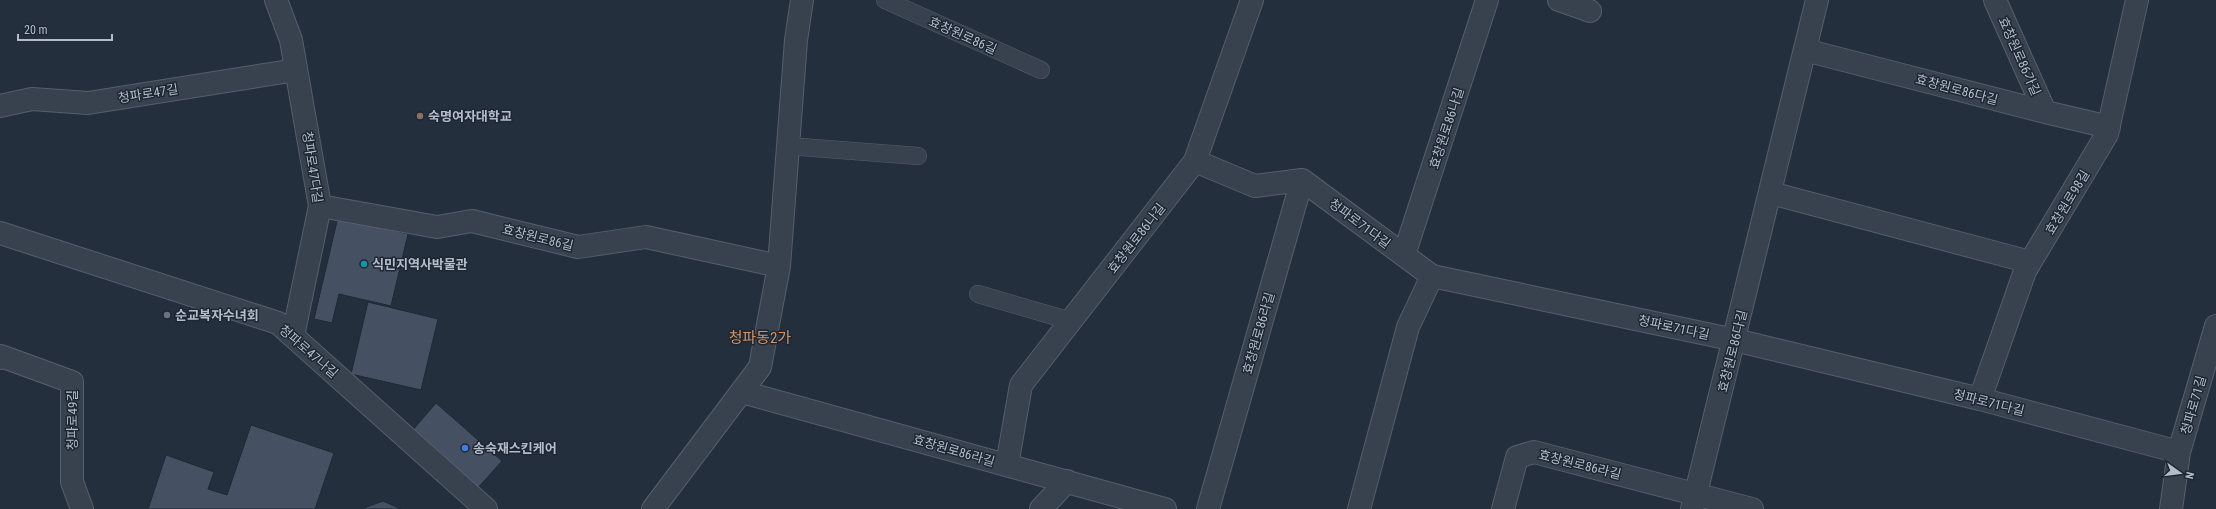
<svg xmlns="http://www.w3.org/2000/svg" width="2216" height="509" font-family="'Roboto Condensed','Noto Sans KR',sans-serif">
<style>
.building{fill:#455162;stroke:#1f2835}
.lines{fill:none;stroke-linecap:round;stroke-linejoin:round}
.service-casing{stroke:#565f6c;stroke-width:18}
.minor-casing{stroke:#565f6c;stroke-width:24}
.service{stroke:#38414e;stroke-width:17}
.minor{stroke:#38414e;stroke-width:22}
.education-dot{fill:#8d6e63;stroke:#1d2633;stroke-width:1.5}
.culture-dot{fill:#0f9aa8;stroke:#1d2633;stroke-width:1.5}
.worship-dot{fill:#6b7280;stroke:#1d2633;stroke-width:1.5}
.shop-dot{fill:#3f7fe0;stroke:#1d2633;stroke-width:1.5}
.labels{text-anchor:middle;stroke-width:3;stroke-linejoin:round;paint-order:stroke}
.street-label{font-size:13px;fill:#b4bcc9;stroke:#1d2633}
.poi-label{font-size:13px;font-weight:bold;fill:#b4bcc9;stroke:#1d2633;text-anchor:start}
.quarter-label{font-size:15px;fill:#d59563;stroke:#1d2633}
</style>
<rect width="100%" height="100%" fill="#242f3e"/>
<path class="building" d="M338,217L408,234L391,306L339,294L332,323L314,319Z
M368,302L438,319L421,390L351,374Z
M436,403L502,461L477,489L412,431Z
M251,425L334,453L315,509H148L166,455L214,472L208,489L227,495Z
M383,501L401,509H361Z"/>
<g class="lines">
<g class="service-casing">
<path id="service" d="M885,0L1041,70
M788,146L918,156
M978,294L1071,321"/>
</g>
<g class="minor-casing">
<path id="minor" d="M276,0L291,40L320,206L293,336
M1559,0L1590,11
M1995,0L2045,112
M1805,50L2045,112L2109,127
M0,106L32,99L88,103L296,70
M1195,161L1255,186L1302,180L1432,276L1735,340L1980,399L2179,452
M1771,193L2030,262
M320,206L437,227L472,221L578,247L646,237L779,266
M0,233L278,323L486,509
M1404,255L1487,0
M0,358L1,356L72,382V482L82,509
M742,392L1165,509
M1980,399L2025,271L2107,134L2137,0
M1007,465L1021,385L1195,161L1252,0
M653,509L760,367L779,266L796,40L802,0
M1041,509L1067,481
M1208,509L1302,180
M1359,509L1408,327L1432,276
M1503,509L1517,457L1534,452L1752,509
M1692,509L1817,0
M2171,509L2179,452L2216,326"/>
</g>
<use href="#service" class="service"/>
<use href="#minor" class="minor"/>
</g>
<circle class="education-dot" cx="420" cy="116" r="4"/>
<circle class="culture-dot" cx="364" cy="264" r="4"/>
<circle class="worship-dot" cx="167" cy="315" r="4"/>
<circle class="shop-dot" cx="465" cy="448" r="4"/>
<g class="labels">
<g class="street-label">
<text transform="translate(963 35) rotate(24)" y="5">효창원로86길</text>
<text transform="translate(2020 56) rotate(66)" y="5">효창원로86가길</text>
<text transform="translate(1957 89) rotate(15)" y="5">효창원로86다길</text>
<text transform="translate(148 93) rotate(-9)" y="5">청파로47길</text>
<text transform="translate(1446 128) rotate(-72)" y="5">효창원로86나길</text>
<text transform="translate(313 167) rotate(81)" y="5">청파로47다길</text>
<text transform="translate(2067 202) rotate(-59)" y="5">효창원로98길</text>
<text transform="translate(1360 223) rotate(37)" y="5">청파로71다길</text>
<text transform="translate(538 237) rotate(14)" y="5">효창원로86길</text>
<text transform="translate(1136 238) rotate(-52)" y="5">효창원로86나길</text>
<text transform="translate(1674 327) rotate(12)" y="5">청파로71다길</text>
<text transform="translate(1258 333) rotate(-74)" y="5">효창원로86라길</text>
<text transform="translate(309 351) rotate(41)" y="5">청파로47나길</text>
<text transform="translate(1732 351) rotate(-76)" y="5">효창원로86다길</text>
<text transform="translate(1989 402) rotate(14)" y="5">청파로71다길</text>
<text transform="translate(2193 405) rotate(-74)" y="5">청파로71길</text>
<text transform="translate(72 420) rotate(-90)" y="5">청파로49길</text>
<text transform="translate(954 450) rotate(16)" y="5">효창원로86라길</text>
<text transform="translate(1580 464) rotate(14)" y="5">효창원로86라길</text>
</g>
<g class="poi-label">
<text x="428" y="121">숙명여자대학교</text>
<text x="372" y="269">식민지역사박물관</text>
<text x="175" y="320">순교복자수녀회</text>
<text x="473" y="453">송숙재스킨케어</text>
</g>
<g class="quarter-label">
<text x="760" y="343">청파동2가</text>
</g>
</g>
<g transform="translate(2180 473) rotate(104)" stroke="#1d2633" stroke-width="3" paint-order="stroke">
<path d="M0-3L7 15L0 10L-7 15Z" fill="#b4bcc9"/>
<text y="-6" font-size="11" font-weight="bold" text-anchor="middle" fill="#b4bcc9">N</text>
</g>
<path d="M18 34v6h94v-6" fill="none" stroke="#b4bcc9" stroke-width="2"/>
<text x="24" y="34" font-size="12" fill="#b4bcc9" stroke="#1d2633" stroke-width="3" paint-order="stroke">20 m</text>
</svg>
